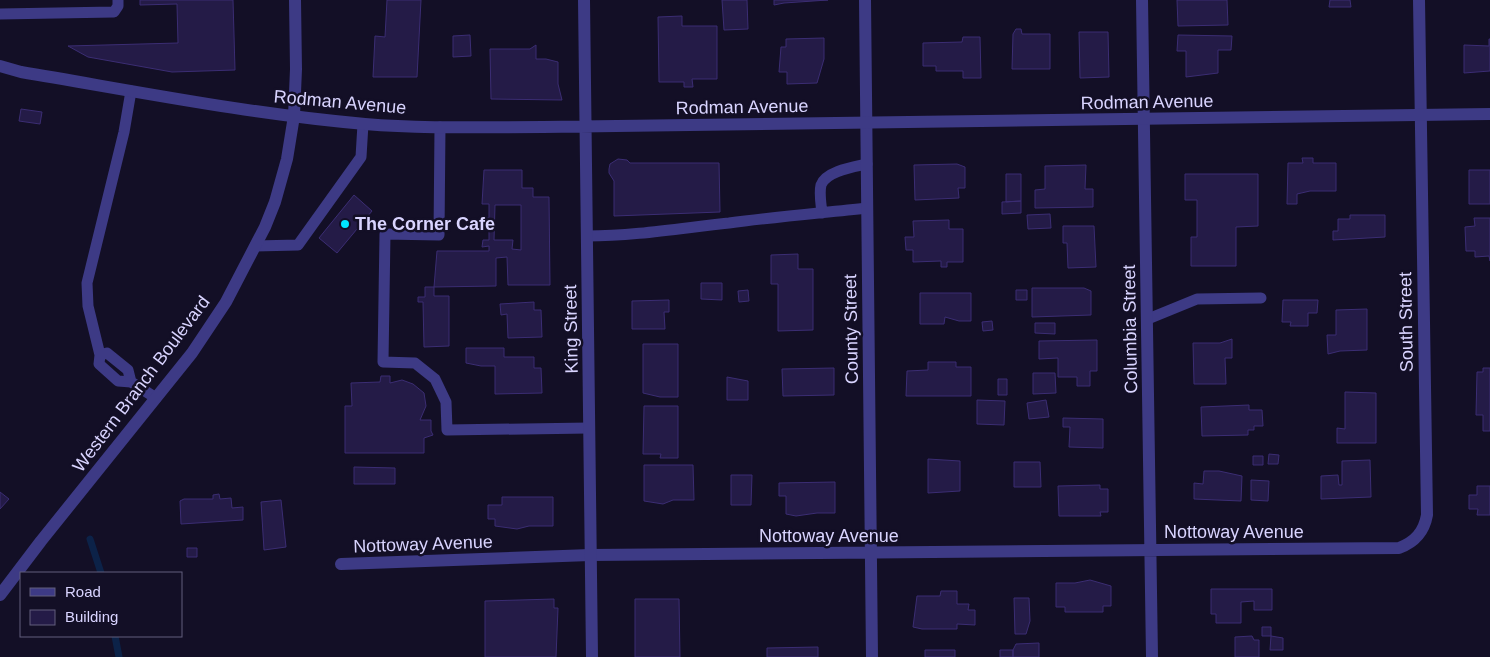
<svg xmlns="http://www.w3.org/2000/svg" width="1490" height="657" font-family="Helvetica,sans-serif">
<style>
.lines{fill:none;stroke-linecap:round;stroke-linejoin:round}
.stream{stroke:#0c2248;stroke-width:7}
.building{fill:#241b47;stroke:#3b2d73;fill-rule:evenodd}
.service{stroke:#3d3a85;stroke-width:11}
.minor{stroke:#3d3a85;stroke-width:12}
.tertiary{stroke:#3d3a85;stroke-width:12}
.poi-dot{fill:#00e5ff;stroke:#130f26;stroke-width:2}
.labels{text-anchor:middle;stroke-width:5;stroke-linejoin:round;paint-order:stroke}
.street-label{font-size:18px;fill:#d9d4ff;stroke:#130f26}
.poi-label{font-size:18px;font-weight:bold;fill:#d9d4ff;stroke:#130f26;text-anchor:start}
</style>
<rect width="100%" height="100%" fill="#130f26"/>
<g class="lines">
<path class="stream" d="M90,539L101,573
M115,636L119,657"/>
</g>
<path class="building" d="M140,0H233L235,70L172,72L88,57L68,46L178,43L177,4L140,5Z
M387,0H421L417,77H373L375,36L385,37Z
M722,0H747L748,29L724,30Z
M774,0H828L784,3L774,5Z
M1177,0H1227L1228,25L1178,26Z
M1330,0H1350L1351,7H1329Z
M682,16V26H717V79H692L693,87H684V82H659L658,17Z
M1016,29H1021L1022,34H1050V69H1012L1013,34Z
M1079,32H1108L1109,77L1080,78Z
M470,35L471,56L453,57V36Z
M1178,35L1232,36L1231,50H1218V73L1186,77V51H1177Z
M963,37H980L981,78H963V71H936V66H923V43L962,42Z
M824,38V59L817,83L787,84V72H779L781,47H786V39Z
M1489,39H1490V71L1464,73V45L1489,46Z
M536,45V59H546L558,62V84L562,100L491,99L490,49H530Z
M21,109L42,112L40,124L19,121Z
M1302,158H1313V163H1336V191H1310L1297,194V204H1287L1288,163H1303Z
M618,159L627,160L630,163H719L720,212L614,216V181L609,173V169L610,164Z
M957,164L965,167V188H958L959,198L915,200L914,165Z
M1086,165L1085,189H1093V207L1035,208V190L1045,189V166Z
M484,170H522V188H533V197H549L550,285H508L507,257L496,258V286L434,287L437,251H489V246L482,247L483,240H489V227H484V218H489V204H482ZM495,205H521V250L512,249L513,240H494Z
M1469,170H1490V204H1469Z
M1006,174H1021V201L1006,202Z
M1185,174H1258V226L1236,227V266H1191V237H1197V200H1185Z
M354,195L372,211L337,253L319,238Z
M1021,201V213L1002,214V202Z
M1050,214L1051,228L1028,229L1027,215Z
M1350,215H1385V237L1333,240V231H1338V219H1350Z
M1474,218H1490V261L1489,256L1475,257V251H1466L1465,227L1475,226Z
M949,220V229H963V262H947V267H941V261L913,262V250H906L905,237H914L913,221Z
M1063,226H1094L1096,267L1068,268L1067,243H1063Z
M798,254V269H813V330L778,331V284H771V255Z
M701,283H722V300L701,299Z
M425,287H434V296H449V346L424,347L423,302H418V297H425Z
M1032,288H1084L1091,291V315L1032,317Z
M748,290L749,301L739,302L738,291Z
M1016,290H1027V300H1016Z
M920,293H971V321H959L945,317L944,324H920Z
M669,300V312H664L665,329H632V301Z
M1283,300H1318L1317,313H1308V326H1290L1291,322H1282Z
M534,302V310H541L542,337L508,338L507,314L501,315L500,304Z
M1367,309V350L1340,351L1328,354L1327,335H1336V310Z
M992,321L993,330L983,331L982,322Z
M1035,323H1055V334L1035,333Z
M1232,339V358H1225L1226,384H1194L1193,343H1220Z
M1097,340V371H1090V386H1077V377H1058V358L1039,359V341Z
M643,344H678V397H660L643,393Z
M466,348H504V357H534V368H541L542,393L495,394V366H481L466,363Z
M928,362H956V367H971V396H906L907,371L928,370Z
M834,368V395L783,396L782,369Z
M1483,368H1490V431H1483V415H1476L1477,372H1483Z
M1033,373H1055L1056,393L1033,394Z
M381,376H390V383L402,380L413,384L424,393L426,406L420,420H431V431L433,435L424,438V453H345V406H352L351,383L380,382Z
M727,377L748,381V400H727Z
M998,379H1007V395H998Z
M1345,392L1376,393V443H1337V428L1345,429Z
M977,400L1005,401L1004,425L977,424Z
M1046,400L1049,417L1029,419L1027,403Z
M1249,405V410H1262L1263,426H1254V430H1248V435L1202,436L1201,407Z
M644,406H678V458H660L661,454H643Z
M1063,418L1103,419V448L1069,447L1070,427H1063Z
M1269,454L1279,455L1278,464H1268Z
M1253,456H1263V465H1253Z
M928,459L960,461V491L928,493Z
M1370,460L1371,497L1321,499V476L1338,475L1339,485H1342V461Z
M1014,462H1040L1041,487H1014Z
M644,465H693L694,500H673L663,504L644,501Z
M354,467L395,468V484H354Z
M1204,471H1219L1242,476L1241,501L1194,499V483L1203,484Z
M731,475H752L751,505H731Z
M1251,480L1269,481L1268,501L1251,500Z
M835,482V513H817L796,516L786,514V496H779V483Z
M1100,485V489H1108V512H1100L1101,516H1059L1058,486Z
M1477,486H1490V515H1477L1478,509H1469V495H1477Z
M0,492L9,499L0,509Z
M219,494L220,499L231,498L232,508L243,507V520L181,524L180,501L184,499H213V495Z
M502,497H553V526H529L517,529L495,526V519H488V505H502Z
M281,500L286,547L264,550L261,502Z
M187,548H197V557H187Z
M1090,580L1111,586V606H1103V612H1065V607H1056V583H1075Z
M1211,589H1272V610H1254V601L1241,602V623H1216V614H1211Z
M941,591H957V604H969L968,610H975V625L957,624V629H922L913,627L917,596H940Z
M1014,598H1029L1030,621L1026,634H1015Z
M554,599V608H558L556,657H485V601Z
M635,599H679L680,657H635Z
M1262,627H1271V636H1262Z
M1252,636L1254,640H1259V657H1235V637Z
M1271,636L1283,638V650H1270Z
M1039,643V657H1013V650L1016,644Z
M818,647V657H767V648Z
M925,650H955V657H925Z
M1000,650H1013V657H1000Z"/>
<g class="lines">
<path class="service" d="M0,14L114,12L118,6V0
M440,127L439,235L385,234L383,362L415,363L435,379L446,402L447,430L589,428
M822,213C821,204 819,193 821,185C826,171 854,167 867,164
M587,236C635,236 682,228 729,223C775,217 821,213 867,208
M255,246L298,245L361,157L363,124
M1148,319L1197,299L1261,298
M100,355L88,306L87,283L124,132L131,91
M131,382L128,370L107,353L100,355L99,364L118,381L131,382L156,398"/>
<path class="minor" d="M865,0L872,657
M1142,0L1152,657
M341,564L590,555L1399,548C1415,542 1424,532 1427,515L1419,0"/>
<path class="tertiary" d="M584,0L592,657
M0,66L21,72C135,91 249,114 365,124C424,129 484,127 543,127L1490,114
M0,595L41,541L192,353L226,302L265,227L275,202L287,159L294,116L296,69L295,0"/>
</g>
<circle class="poi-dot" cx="345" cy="224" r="5"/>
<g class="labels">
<g class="street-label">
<text transform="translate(340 102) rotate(5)" y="6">Rodman Avenue</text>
<text transform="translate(1147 102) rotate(-1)" y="6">Rodman Avenue</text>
<text transform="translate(742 107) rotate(-1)" y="6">Rodman Avenue</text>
<text transform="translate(1406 322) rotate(-91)" y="6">South Street</text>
<text transform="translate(571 329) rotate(-91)" y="6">King Street</text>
<text transform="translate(851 329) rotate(-91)" y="6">County Street</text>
<text transform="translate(1130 329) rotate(-91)" y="6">Columbia Street</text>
<text transform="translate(141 384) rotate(-53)" y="6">Western Branch Boulevard</text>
<text x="1234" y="538">Nottoway Avenue</text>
<text x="829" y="542">Nottoway Avenue</text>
<text transform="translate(423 544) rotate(-2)" y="6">Nottoway Avenue</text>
</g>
<g class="poi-label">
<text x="355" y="230">The Corner Cafe</text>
</g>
</g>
<rect x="20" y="572" width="162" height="65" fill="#130f26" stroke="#625e7d"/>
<rect x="30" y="588" width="25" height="8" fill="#3d3a85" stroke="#625e7d"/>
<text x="65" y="597" font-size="15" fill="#d9d4ff">Road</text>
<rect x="30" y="610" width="25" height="15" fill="#241b47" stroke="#625e7d"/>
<text x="65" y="622" font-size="15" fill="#d9d4ff">Building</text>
</svg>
